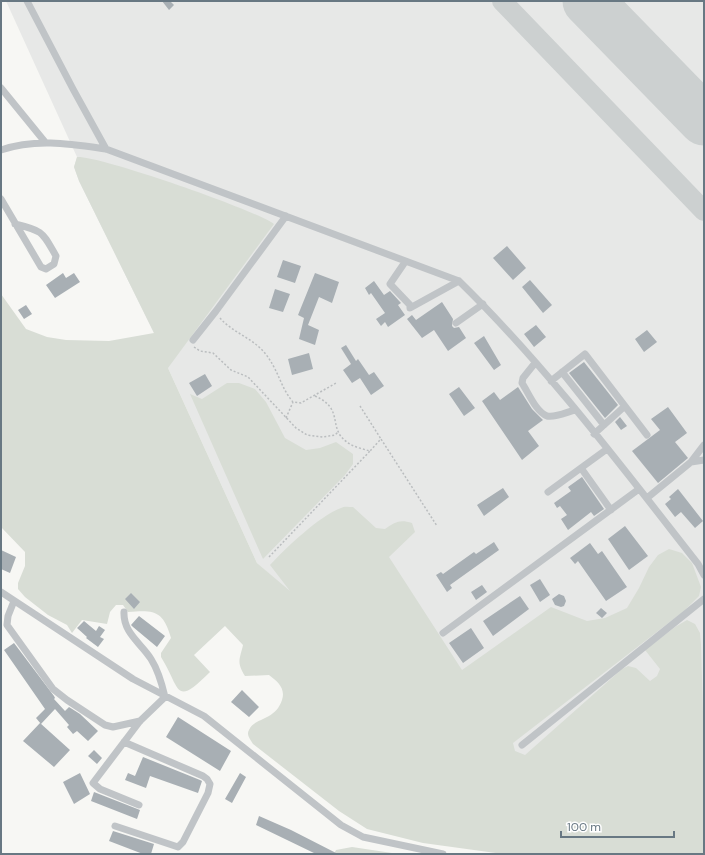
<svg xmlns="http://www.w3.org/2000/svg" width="705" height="855" font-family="'DM Sans',sans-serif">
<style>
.built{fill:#e7e8e7}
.green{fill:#d8ddd5}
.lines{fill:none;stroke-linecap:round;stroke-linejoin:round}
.taxiway{stroke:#ccd0d0;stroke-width:20}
.runway{stroke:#ccd0d0;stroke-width:51}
.building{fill:#a8afb4}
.path{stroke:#babdbf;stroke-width:1.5;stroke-dasharray:2 2;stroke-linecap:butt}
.minor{stroke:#c0c4c7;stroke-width:7}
</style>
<rect width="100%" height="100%" fill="#f7f7f4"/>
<path class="built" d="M6,1H704V854L542,773L303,604L257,563L168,368L154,333L79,181L74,167L77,157Z"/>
<path class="green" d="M77,157C98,155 256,210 274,224L168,368L257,563L290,591L270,565C286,548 319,516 341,508C344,506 349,507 353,507L376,528L385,529C395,522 400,519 412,523L415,532L389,557L462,670L551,607L587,621L605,618L627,608L639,588L649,567L658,555L669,549L682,553L692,563L701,587L699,596L684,611L513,743L515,751L525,755L622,669L628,666L636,668L650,681L657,676L660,669L645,650L675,627L687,620L695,624L700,633L701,645L704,745V854H503L423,843L367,829L339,811L253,744C250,739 246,735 249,730C255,717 275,721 282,700C286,688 277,681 269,675L245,676C236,662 240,659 243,645L225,626L194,655L210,672C174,708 181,689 161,657V653L171,638C163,610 154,610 128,612L123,605H116L110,612L107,624L82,620L72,633L67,625L48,615L25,597L18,589V583L25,566V552L1,527V294L26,329L47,337L66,340L109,341L154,333L79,181L74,167Z
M227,383H239L255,389L266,402L285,438L306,450L320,448L336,442L353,454V464L345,475L263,559L190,394L202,399Z
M352,847L392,853L397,854H334L336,850Z"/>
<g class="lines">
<path class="taxiway" d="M502,1L704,211"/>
<path class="runway" d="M588,1L704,120"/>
</g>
<path class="building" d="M162,1H170L174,5L169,10Z
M507,246L526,268L513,280L493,258Z
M283,260L301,266L295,283L277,277Z
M63,273L66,278L74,273L80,282L55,298L46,285Z
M315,273L339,282L332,303L319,297L308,325L319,330L315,345L299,339L304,318L298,315Z
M530,280L552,305L543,313L522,287Z
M374,281L384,295L390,291L401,303L398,305L405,315L388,327L385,322L381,326L376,319L385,313L371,293L369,295L365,288Z
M275,289L290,294L283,312L269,308Z
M442,302L453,319L452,326L454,328L459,327L466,338L448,351L434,330L422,338L407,319L412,315L416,320Z
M26,305L32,314L24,319L18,310Z
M536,325L546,337L534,347L524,334Z
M647,330L657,342L644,352L635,339Z
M484,336L501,365L494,370L474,343Z
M346,345L356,361L358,359L369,375L374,372L384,386L371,395L360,378L352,383L343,370L351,364L341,348Z
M309,353L313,369L292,375L288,359Z
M584,362L618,405L605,418L569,373Z
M205,374L212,386L197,396L189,383Z
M459,387L475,408L464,416L449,394Z
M518,387L532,409L543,420L528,431L539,446L522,460L482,401L494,392L500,400Z
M668,407L687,433L675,442L688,458L658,483L632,451L660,430L651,419Z
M620,417L627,426L621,430L615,422Z
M582,477L604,509L594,516L591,512L568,530L561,519L567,515L560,506L557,508L554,503L571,491L568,487Z
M503,488L509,497L484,516L477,505Z
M678,489L703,521L695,528L681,512L675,517L665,504L671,499L669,497Z
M625,526L648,556L629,570L608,539Z
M494,542L499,550L450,585L452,588L447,592L436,575L441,572L443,574L474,552L476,554Z
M590,543L598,554L602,551L627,587L606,601L578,561L575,564L570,558Z
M1,550L16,557L10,573L1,569Z
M540,579L550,595L540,602L530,585Z
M482,585L487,592L476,600L471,592Z
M131,593L140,602L134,609L125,599Z
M559,594L564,596L566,601L564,606L561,607L555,605L552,599Z
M520,596L529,609L493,636L483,621Z
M601,608L607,613L602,618L596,613Z
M139,616L165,636L157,647L133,627L131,625Z
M84,621L96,631L99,626L105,630L100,637L104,639L98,647L86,638L87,637L77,628Z
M471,628L484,648L463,663L449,643Z
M14,643L54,696L55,698L54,699L65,711L69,707L80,714L98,731L88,741L77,731L73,734L67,727L69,725L55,709L41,724L36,718L45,709L4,650Z
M242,690L259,707L249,717L231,702Z
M178,717L231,751L220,771L166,737Z
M40,723L70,750L54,767L23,741Z
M94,750L102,758L97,764L88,756Z
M143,757L200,780L202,781L198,793L150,776L146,788L125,780L128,773L135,776Z
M80,773L90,794L74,804L63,782Z
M240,773L246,777L232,803L225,799Z
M94,792L140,810L137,819L91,801Z
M259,816L291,830L338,854H316L256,825Z
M113,831L154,844L151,854H143L109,841Z"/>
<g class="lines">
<path class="path" d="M220,318C232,332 252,338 264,352C279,370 280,387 293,402L301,403L336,383
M194,347L200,351L213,353L231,370L248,377L296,428L307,435L323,437L335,435L338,432
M315,396C345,409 327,428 347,442C353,447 363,449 370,451L381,439L437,526
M360,406L381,439
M286,418L293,402
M269,557L370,451"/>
<path class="minor" d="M27,1L73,89L106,149
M1,88L45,142
M1,150C36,138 71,144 106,149L459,281C547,367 622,467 698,564L704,575
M1,199L41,267L46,269L54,264L56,256C42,232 44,231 15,224
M405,262L390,284L410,305V308L459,281
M456,323L483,304
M193,340L216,311L286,216
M535,363L523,378L522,383C528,392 536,412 547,416C555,418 567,412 575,410
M562,372L604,425
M551,381L585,354L647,435
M594,434L625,406
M691,462L704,445
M581,468L611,510
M548,492L607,449
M647,498L691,462L704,460
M1,592L133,679L204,716L341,825L363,837L443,854
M14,601L8,616L7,625L53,689L67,700L105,725L113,727L140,721
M124,612C123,633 141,643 151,659C158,670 162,684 165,697L140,721L93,783L100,789L139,805
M443,633L639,489
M522,745L704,599
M115,826L178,847L183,842L208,793L210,784L207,779L203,776L124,742"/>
</g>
<rect width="705" height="855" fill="none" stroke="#687883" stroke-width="4"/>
<path d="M561 831v6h113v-6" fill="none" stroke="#687883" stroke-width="2"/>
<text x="567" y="831" font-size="12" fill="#687883" stroke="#ffffff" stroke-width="3" paint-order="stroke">100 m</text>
</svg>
